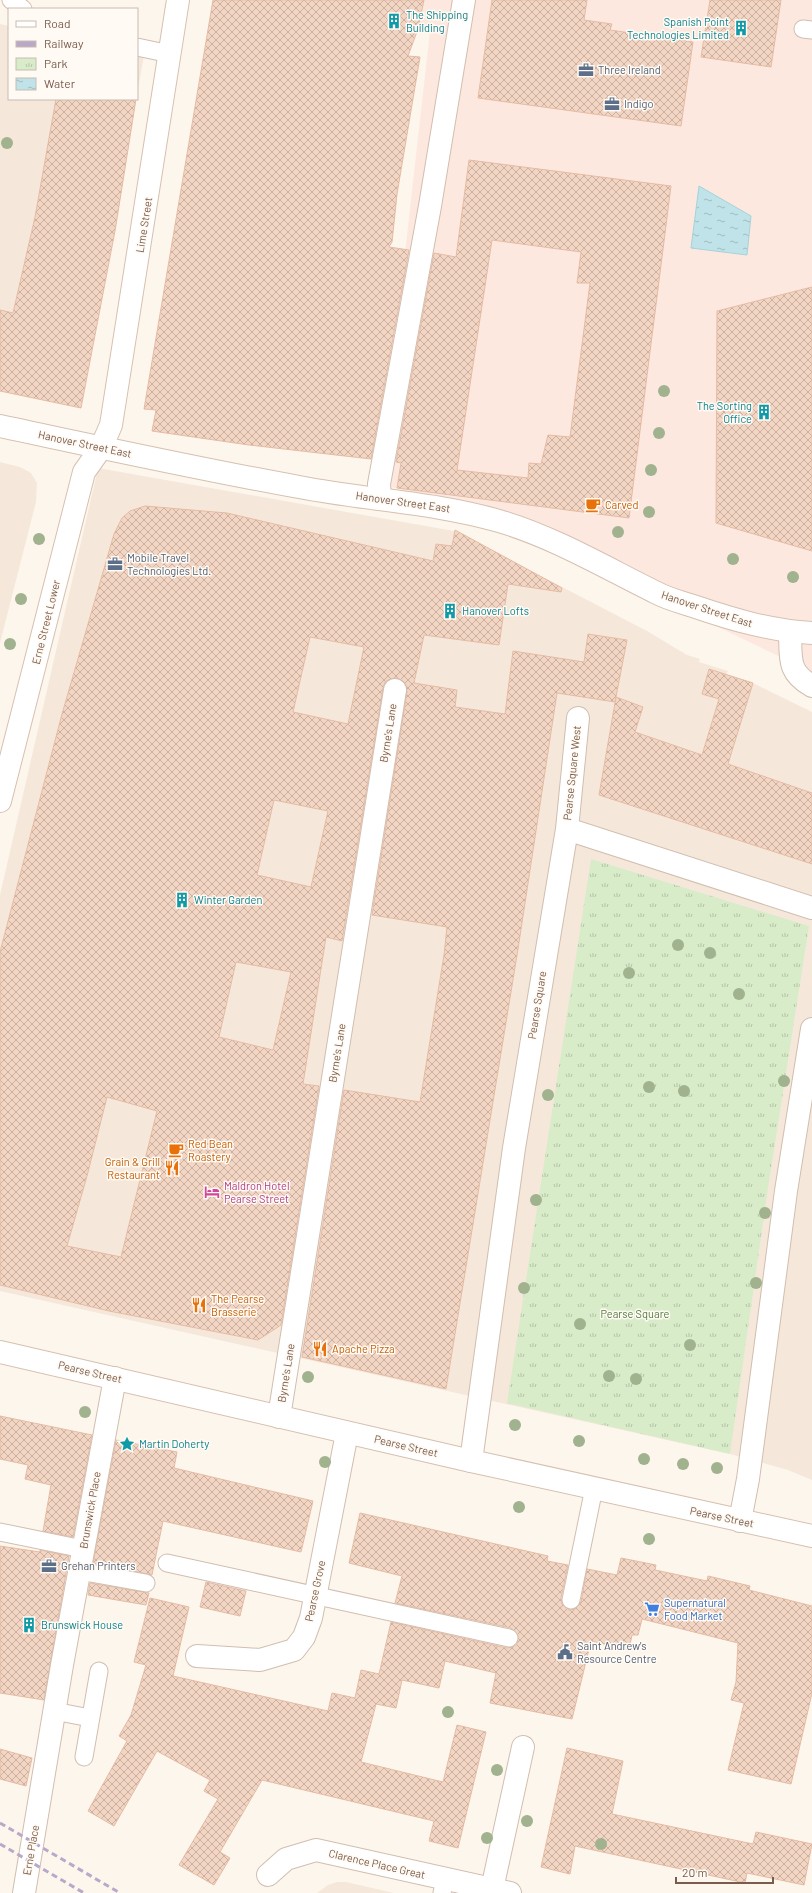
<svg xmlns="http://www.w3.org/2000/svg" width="812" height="1893" font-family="Barlow,sans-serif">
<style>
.residential{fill:#f5e8da}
.commercial{fill:#fde8e0}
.park{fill:url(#park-tufts)}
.water{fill:url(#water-ripples);stroke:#a5d3da}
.building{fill:url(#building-cross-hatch);stroke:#e6bba3;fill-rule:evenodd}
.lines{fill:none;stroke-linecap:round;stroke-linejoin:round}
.lane-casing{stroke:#d1beb0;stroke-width:19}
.street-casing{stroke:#d1beb0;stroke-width:24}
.secondary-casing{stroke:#d6c0b0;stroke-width:24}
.lane{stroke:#fff;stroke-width:17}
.street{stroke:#fff;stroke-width:22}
.secondary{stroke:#fff;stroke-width:22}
.rail{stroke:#b9a8c9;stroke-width:3;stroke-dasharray:6 4;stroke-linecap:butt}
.tree{fill:#a0b28e}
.labels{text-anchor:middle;stroke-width:3;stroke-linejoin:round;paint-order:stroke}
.culture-label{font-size:11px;fill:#0d838f;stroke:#fffaf3;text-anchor:start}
.service-label{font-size:11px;fill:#4e5e75;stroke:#fffaf3;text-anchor:start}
.street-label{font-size:11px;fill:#7a5c4d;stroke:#fffaf3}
.food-label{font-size:11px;fill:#c56008;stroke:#fffaf3;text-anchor:start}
.hotel-label{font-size:11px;fill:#b23c85;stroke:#fffaf3;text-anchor:start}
.park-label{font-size:11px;fill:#537a41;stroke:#fffaf3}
.shop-label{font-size:11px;fill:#366cbe;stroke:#fffaf3;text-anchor:start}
</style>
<defs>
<pattern id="park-tufts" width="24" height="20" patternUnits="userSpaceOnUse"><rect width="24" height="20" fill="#d8ecc9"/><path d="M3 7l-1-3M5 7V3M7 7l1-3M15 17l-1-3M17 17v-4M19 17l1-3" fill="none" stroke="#b4c2a5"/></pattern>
<pattern id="water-ripples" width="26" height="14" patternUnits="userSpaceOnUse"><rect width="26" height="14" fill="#bfe3e8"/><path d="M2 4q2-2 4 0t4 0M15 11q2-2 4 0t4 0" fill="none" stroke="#a0bbbe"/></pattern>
<pattern id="building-cross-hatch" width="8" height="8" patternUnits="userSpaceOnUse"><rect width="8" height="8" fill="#f3d5c3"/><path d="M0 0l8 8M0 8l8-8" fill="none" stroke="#cab0a1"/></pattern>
</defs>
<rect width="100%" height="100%" fill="#fdf6ec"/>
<path class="residential" d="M0,24L9,26V99H136L115,231L35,217L13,313L0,310Z
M137,53L144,55L137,95Z
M0,462L20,467L31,473L37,483L36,502L0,643Z
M98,468L454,531L647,631L687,655L700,659L699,662L728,671L726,675L753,683L812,712V1480L788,1470L730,1454L0,1291V895Z
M337,1882H346L394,1893H317L328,1885Z"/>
<path class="commercial" d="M247,0H812V672L464,506L379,484L430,31Z"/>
<path class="park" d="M591,859L809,926L768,1188L730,1454L507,1403Z"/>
<path class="water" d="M699,186L751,216L747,255L691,248Z"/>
<path class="building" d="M213,0H424L418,29L408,56L420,57L397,194L392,242L389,247L409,250L371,459L249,445L152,431L156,410L144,409Z
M492,0H587L584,20L612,24L610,30L693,42L681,126L478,98Z
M710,0H781L771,67L701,57Z
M56,99H136L115,231L81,408L0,391V310L13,313L35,217Z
M469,160L671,186L629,518L397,488L401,463L396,462L434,253L456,257ZM492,240L581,252L577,283H590L570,437L548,435L541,464L529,463L528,478L457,470Z
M812,287V551L716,523L717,311Z
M145,506L227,513L433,561L436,544L452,546L455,530L562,588L561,592L508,584L499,645L424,635L414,683L457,690L455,707L505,714L513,651L584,662L588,634L627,640L615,702L557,693L518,949L446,1389L302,1357L344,1090L420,1102L444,955L447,927L372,915L407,692L406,685L403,681L397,678L390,679L385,682L383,688L342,941L326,937L303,1084L319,1086L281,1325L258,1340L109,1311L0,1285V952L62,714L114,534L122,518L130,511ZM310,637L364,647L348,724L293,712ZM274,800L328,811L311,887L257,875ZM236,962L291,972L273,1050L219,1037ZM107,1097L157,1111L121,1257L67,1246L87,1176Z
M709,669L753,683L728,764L812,793V864L599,795L616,697L643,707L635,732L702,755L719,699L702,694Z
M0,1416L92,1435L73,1537L43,1531L51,1485L25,1479L28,1465L0,1459Z
M116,1440L177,1452L174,1468L313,1501L301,1552L163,1521L152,1575L93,1563Z
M360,1513L548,1556L547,1561L568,1565L561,1598L562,1604L569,1610L575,1609L581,1602L587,1569L617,1575L621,1558L656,1565L655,1570L707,1581L708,1576L750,1586L749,1590L812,1606V1693L791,1784L728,1770L744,1703L731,1700L736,1682L738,1643L642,1619L638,1635H632L629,1650L591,1641L572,1719L490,1703L496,1673L445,1661L439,1688L402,1680L396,1708L376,1704L361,1762L443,1782L457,1725L486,1732L458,1848L429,1841L434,1821L262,1780L220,1852L230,1858L214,1885L179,1865L218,1799L204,1791L210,1780L157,1751L114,1826L88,1811L127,1741L119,1736L131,1715L146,1665L134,1662L150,1598L189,1607L173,1676L328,1711L332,1693L355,1698L361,1670L379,1674L391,1622L507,1648L512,1647L517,1644L518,1635L511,1628L395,1603L402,1576L349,1563Z
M0,1546L40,1552V1550L69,1556L44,1700L0,1693Z
M206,1582L246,1591L240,1616L200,1607Z
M90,1583L149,1593L146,1605L88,1595Z
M567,1748L623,1761L612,1814L753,1844L756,1832L812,1844L804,1885L747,1873L745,1883L575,1846L570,1874L541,1867Z
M0,1749L32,1758L26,1786L0,1779Z"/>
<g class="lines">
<g class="lane-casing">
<path id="lane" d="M11,0L23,9
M803,29L812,30
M137,47L170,54
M0,1532L83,1549
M167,1563L509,1638
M79,1571L146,1583
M571,1600L594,1488
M54,1711L90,1718
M84,1757L99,1671
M442,1893L445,1880"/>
</g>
<g class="street-casing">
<path id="street" d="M380,499L379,484L430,206L464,0
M790,632C791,658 787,672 812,686
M567,829L812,908
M279,1417L395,690
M471,1461L514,1148L567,829L578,718
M740,1521L748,1479L786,1191L812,1029
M197,1656L260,1660L294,1650L304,1637L311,1618L347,1433
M268,1875L286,1859L316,1850L510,1893
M492,1889L523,1747
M24,1893L62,1665L115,1378"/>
</g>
<g class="secondary-casing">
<path id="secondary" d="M0,426C99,447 199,469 299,487C366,500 433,502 499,521C554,537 606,568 657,593C668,599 681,602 693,606C731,619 771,631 812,633
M0,801L84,472L101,448L111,425L178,0
M0,1352L471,1461L812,1536"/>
</g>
<use href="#lane" class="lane"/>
<use href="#street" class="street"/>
<use href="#secondary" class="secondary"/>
<path class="rail" d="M0,1823L120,1893
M0,1844L84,1893"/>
</g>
<g class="tree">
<circle cx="7" cy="143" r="6"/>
<circle cx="664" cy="391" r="6"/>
<circle cx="659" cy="433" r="6"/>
<circle cx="651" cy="470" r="6"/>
<circle cx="649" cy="512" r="6"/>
<circle cx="618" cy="532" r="6"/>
<circle cx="39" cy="539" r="6"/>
<circle cx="733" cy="559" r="6"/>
<circle cx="793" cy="577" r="6"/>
<circle cx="21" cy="599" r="6"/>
<circle cx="10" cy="644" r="6"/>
<circle cx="678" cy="945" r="6"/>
<circle cx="710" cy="953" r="6"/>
<circle cx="629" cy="973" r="6"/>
<circle cx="739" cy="994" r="6"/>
<circle cx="784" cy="1081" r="6"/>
<circle cx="649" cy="1087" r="6"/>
<circle cx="684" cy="1091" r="6"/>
<circle cx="548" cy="1095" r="6"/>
<circle cx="536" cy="1200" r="6"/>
<circle cx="765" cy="1213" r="6"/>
<circle cx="756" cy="1283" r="6"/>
<circle cx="524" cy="1288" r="6"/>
<circle cx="580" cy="1324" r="6"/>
<circle cx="690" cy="1345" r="6"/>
<circle cx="609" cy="1376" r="6"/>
<circle cx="308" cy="1377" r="6"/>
<circle cx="636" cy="1379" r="6"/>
<circle cx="85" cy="1412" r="6"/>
<circle cx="515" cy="1425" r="6"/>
<circle cx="579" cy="1441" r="6"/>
<circle cx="644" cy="1459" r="6"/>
<circle cx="325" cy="1462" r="6"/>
<circle cx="683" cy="1464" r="6"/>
<circle cx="717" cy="1468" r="6"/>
<circle cx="519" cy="1507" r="6"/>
<circle cx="649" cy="1539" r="6"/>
<circle cx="448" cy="1712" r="6"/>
<circle cx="497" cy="1770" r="6"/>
<circle cx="527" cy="1821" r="6"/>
<circle cx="487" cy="1838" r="6"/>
<circle cx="601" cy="1844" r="6"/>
</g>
<defs>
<g id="building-bare" transform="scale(1.2)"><path d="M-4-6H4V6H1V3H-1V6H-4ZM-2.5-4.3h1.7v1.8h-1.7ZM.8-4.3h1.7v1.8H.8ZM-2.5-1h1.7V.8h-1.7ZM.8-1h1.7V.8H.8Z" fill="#0f9aa8" stroke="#fffaf3" stroke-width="2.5" paint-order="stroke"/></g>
<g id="office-bare" transform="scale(1.2)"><path d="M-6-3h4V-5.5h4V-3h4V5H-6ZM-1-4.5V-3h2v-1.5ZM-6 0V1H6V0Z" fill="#5c6f8a" stroke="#fffaf3" stroke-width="2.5" paint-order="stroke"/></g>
<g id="cafe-bare" transform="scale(1.2)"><path d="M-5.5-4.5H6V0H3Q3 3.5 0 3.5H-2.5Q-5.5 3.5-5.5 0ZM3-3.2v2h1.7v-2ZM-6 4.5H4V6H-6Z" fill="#e8710a" stroke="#fffaf3" stroke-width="2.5" paint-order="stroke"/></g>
<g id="restaurant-bare" transform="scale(1.2)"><path d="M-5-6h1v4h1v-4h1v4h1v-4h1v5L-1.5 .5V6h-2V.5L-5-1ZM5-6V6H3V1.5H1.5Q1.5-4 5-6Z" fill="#e8710a" stroke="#fffaf3" stroke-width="2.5" paint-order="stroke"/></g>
<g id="hotel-bare" transform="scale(1.2)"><path d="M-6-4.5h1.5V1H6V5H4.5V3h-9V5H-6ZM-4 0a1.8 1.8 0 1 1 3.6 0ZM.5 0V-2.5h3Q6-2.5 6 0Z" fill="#d1479c" stroke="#fffaf3" stroke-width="2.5" paint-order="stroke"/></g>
<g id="sight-bare" transform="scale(1.2)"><path d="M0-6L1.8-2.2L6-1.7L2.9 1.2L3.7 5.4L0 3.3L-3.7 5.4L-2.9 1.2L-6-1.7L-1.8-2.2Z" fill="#0f9aa8" stroke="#fffaf3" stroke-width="2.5" paint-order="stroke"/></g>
<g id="supermarket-bare" transform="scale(1.2)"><path d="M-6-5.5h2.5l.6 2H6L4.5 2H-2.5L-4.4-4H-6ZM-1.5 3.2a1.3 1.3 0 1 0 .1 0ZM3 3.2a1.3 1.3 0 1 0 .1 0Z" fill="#3f7fe0" stroke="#fffaf3" stroke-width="2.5" paint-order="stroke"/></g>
<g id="civic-bare" transform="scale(1.2)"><path d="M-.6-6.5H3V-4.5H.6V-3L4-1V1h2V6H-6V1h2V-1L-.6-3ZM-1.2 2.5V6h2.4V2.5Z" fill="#5c6f8a" stroke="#fffaf3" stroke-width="2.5" paint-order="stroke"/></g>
</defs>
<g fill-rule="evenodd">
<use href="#building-bare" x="394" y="21"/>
<use href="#building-bare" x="741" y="28"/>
<use href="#office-bare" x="586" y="70"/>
<use href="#office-bare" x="612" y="104"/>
<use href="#building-bare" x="764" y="412"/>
<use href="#cafe-bare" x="593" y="505"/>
<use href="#office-bare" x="115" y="564"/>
<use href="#building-bare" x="450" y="611"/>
<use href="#building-bare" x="182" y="900"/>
<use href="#cafe-bare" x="176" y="1150"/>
<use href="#restaurant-bare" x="172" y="1168"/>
<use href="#hotel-bare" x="212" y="1192"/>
<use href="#restaurant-bare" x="199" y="1305"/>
<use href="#restaurant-bare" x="320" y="1349"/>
<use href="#sight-bare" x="127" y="1444"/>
<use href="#office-bare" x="49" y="1566"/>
<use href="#supermarket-bare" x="652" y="1609"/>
<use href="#building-bare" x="29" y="1625"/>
<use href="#civic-bare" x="565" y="1652"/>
</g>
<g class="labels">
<g class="culture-label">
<text x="406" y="19">The Shipping<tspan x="406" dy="13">Building</tspan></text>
<text x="729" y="26" text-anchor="end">Spanish Point<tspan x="729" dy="13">Technologies Limited</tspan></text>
<text x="752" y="410" text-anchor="end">The Sorting<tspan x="752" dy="13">Office</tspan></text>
<text x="462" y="615">Hanover Lofts</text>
<text x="194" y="904">Winter Garden</text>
<text x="139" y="1448">Martin Doherty</text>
<text x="41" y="1629">Brunswick House</text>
</g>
<g class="service-label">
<text x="598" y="74">Three Ireland</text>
<text x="624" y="108">Indigo</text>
<text x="127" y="562">Mobile Travel<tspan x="127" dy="13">Technologies Ltd.</tspan></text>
<text x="61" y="1570">Grehan Printers</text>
<text x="577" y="1650">Saint Andrew's<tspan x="577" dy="13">Resource Centre</tspan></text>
</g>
<g class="street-label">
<text transform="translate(144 225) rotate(-81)" y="4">Lime Street</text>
<text transform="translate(85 444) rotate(12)" y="4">Hanover Street East</text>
<text transform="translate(403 502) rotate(8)" y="4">Hanover Street East</text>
<text transform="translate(707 609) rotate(18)" y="4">Hanover Street East</text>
<text transform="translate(46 622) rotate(-76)" y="4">Erne Street Lower</text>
<text transform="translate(388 733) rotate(-81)" y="4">Byrne's Lane</text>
<text transform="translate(572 773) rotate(-84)" y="4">Pearse Square West</text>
<text transform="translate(537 1005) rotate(-81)" y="4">Pearse Square</text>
<text transform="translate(337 1053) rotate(-81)" y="4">Byrne's Lane</text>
<text transform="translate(90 1372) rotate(13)" y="4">Pearse Street</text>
<text transform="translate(286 1373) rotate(-81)" y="4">Byrne's Lane</text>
<text transform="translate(406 1446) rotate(13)" y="4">Pearse Street</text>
<text transform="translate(90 1510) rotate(-80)" y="4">Brunswick Place</text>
<text transform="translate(722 1517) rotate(12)" y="4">Pearse Street</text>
<text transform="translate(315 1591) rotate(-78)" y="4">Pearse Grove</text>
<text transform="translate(31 1850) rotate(-80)" y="4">Erne Place</text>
<text transform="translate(377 1864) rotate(13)" y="4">Clarence Place Great</text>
</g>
<g class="food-label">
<text x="605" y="509">Carved</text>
<text x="188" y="1148">Red Bean<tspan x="188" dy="13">Roastery</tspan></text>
<text x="160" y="1166" text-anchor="end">Grain &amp; Grill<tspan x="160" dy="13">Restaurant</tspan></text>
<text x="211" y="1303">The Pearse<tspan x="211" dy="13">Brasserie</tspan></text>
<text x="332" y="1353">Apache Pizza</text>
</g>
<g class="hotel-label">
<text x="224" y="1190">Maldron Hotel<tspan x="224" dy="13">Pearse Street</tspan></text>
</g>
<g class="park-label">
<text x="635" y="1318">Pearse Square</text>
</g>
<g class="shop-label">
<text x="664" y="1607">Supernatural<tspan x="664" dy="13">Food Market</tspan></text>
</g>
</g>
<rect x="8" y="8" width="130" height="92" fill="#fffaf3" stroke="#cabbb1"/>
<rect x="16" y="21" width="20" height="6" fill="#ffffff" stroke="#cabbb1"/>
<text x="44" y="28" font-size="12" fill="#7a5c4d">Road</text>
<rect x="16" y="41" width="20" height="6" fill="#b9a8c9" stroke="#cabbb1"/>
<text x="44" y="48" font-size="12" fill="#7a5c4d">Railway</text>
<rect x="16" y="58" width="20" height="12" fill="url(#park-tufts)" stroke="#cabbb1"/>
<text x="44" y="68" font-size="12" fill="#7a5c4d">Park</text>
<rect x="16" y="78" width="20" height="12" fill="url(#water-ripples)" stroke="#cabbb1"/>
<text x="44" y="88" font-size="12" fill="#7a5c4d">Water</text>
<path d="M676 1877v6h97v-6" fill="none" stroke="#7a5c4d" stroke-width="2"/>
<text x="682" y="1877" font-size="12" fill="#7a5c4d" stroke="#fffaf3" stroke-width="3" paint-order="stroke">20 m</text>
</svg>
